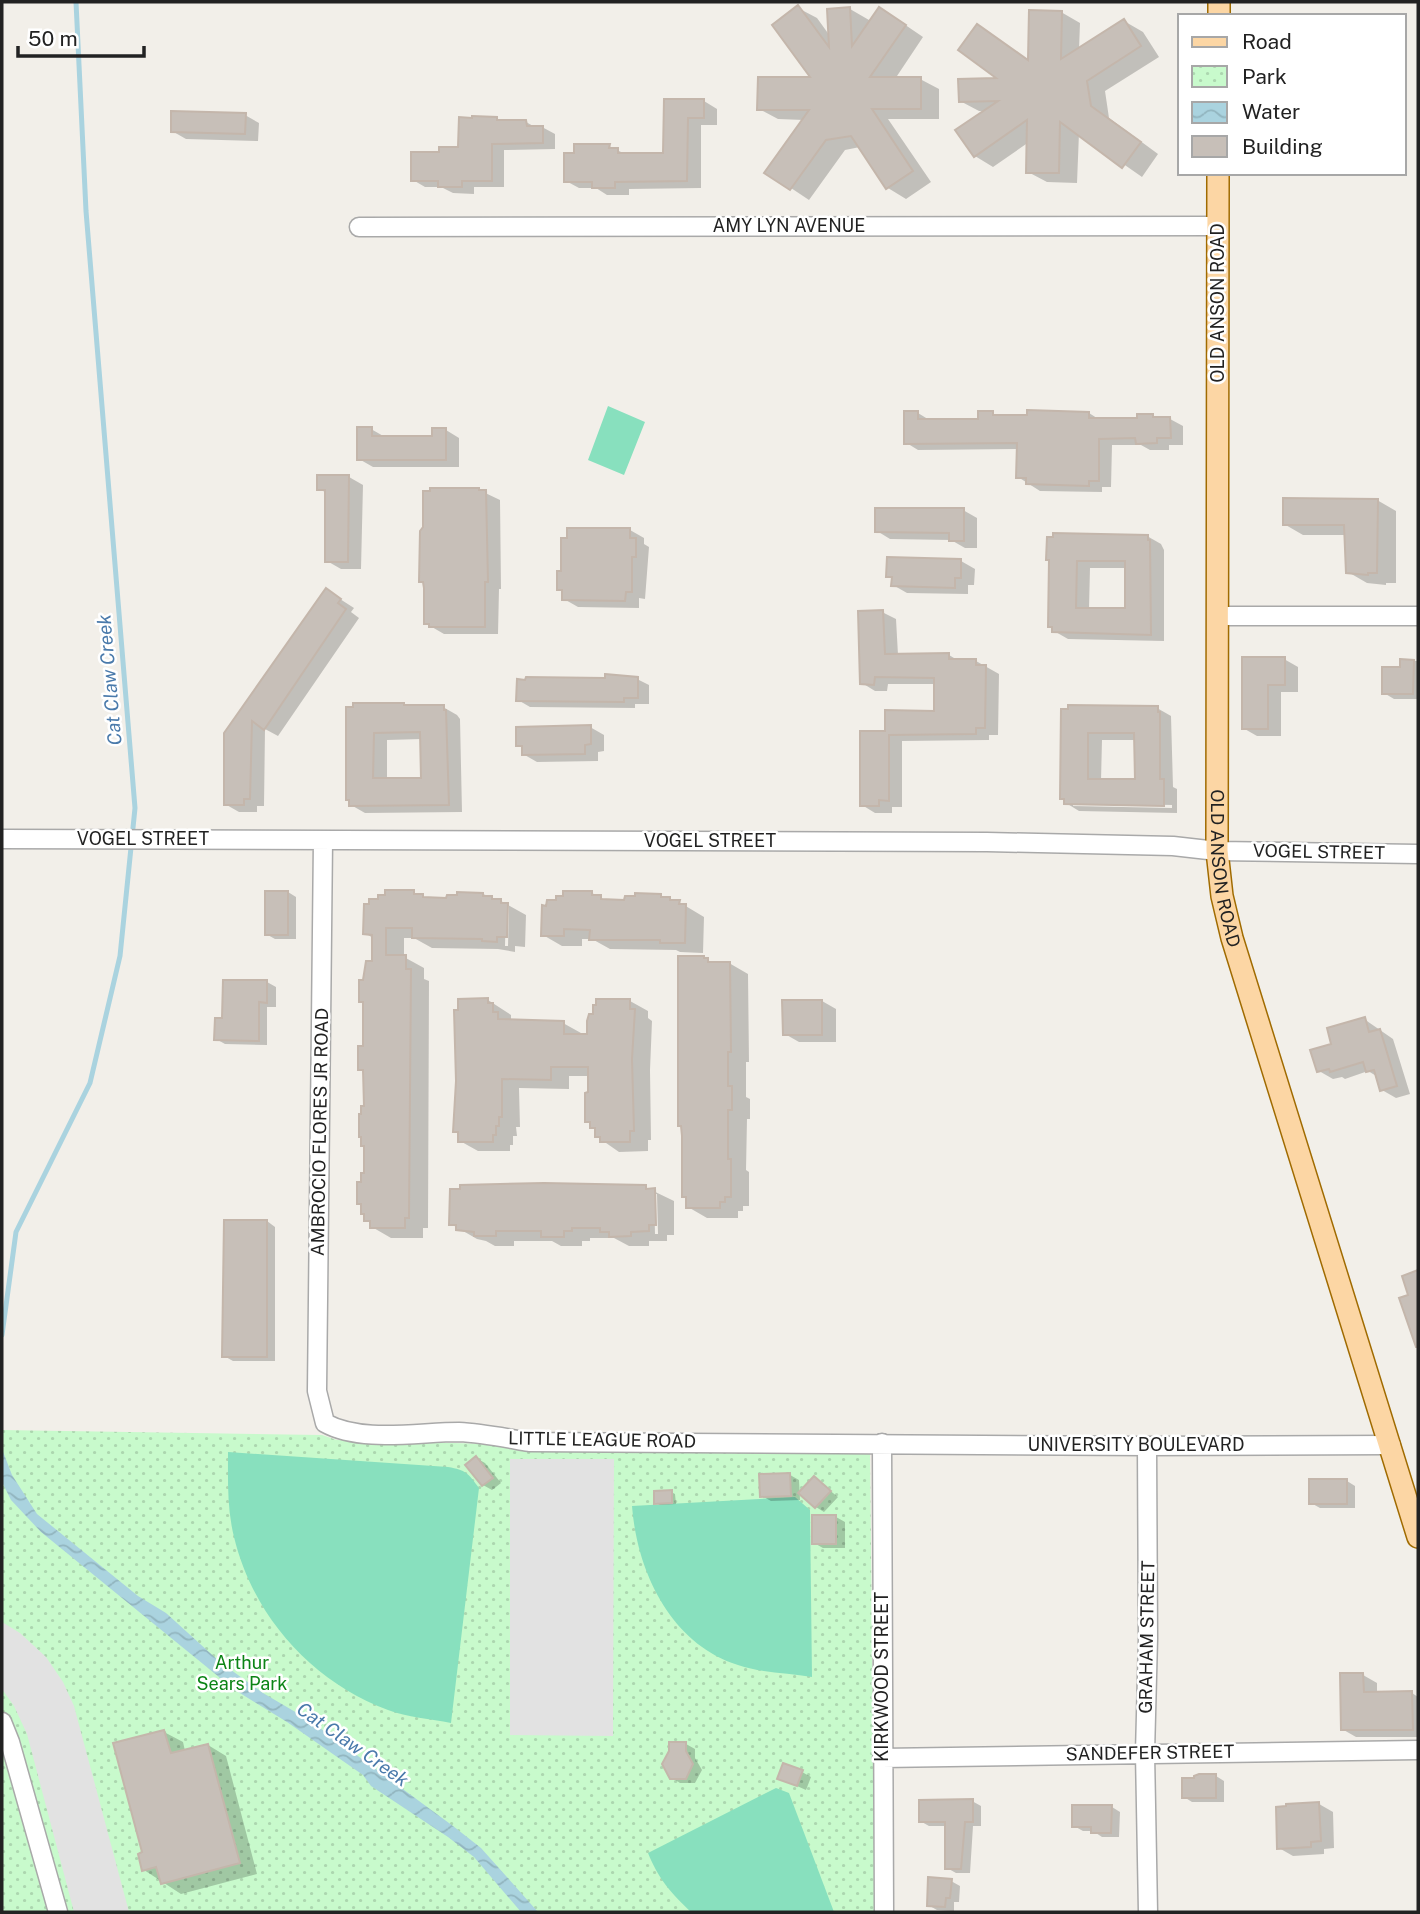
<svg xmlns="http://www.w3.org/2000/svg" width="1420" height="1914" font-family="'Public Sans',sans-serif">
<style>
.park{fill:url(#park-dots)}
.pitch{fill:#88e0be}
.parking{fill:#e2e2e2}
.water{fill:url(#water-waves)}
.shadow{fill:#0003;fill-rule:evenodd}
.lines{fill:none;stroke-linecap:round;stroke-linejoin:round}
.stream{stroke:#aad3df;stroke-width:5}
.building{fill:#c7bfb8;stroke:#c4b6ab;stroke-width:2;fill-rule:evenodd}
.minor-casing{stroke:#a9a9a9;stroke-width:21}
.major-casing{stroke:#a06b00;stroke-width:24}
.minor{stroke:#fff;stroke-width:18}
.major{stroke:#fcd6a4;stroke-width:21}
.labels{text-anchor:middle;stroke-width:5;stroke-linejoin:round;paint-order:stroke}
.street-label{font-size:18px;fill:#222;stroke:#fff}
.park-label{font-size:18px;fill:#0c8416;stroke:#fff}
.water-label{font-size:19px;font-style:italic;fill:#4a7aab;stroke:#fff}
</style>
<defs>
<pattern id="park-dots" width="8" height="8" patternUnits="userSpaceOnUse" patternTransform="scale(1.75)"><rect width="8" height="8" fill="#c8facc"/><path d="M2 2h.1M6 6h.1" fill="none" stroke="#acd6af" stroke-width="1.8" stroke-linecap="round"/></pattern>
<pattern id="water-waves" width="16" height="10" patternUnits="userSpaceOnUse" patternTransform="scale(1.75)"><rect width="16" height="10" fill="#aad3df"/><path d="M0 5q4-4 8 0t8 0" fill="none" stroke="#92b5bf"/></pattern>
</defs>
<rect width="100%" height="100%" fill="#f2efe9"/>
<path class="park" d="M2,1430L322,1435L337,1440L870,1454L875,1912H2Z"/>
<path class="pitch" d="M608,406L645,422L624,475L588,460Z
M228,1452L448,1467C466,1470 468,1473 479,1488L451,1723C431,1719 407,1717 388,1710C312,1682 253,1616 234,1537C227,1509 228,1481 228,1452Z
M795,1497L810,1510L812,1677C788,1673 761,1673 738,1665C671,1644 637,1572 632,1506Z
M776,1788L789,1793L834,1912H691C671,1893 659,1880 648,1853Z"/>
<path class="parking" d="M510,1459H614L613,1736L510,1735Z
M2,1622L20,1633L46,1657L63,1682L74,1706L129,1912H74L27,1734L14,1706L2,1689Z"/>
<path class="water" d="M2,1449L12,1475L37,1514L138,1596L166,1613L220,1662L263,1693L309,1720L453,1826L481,1848L538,1912H521L474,1857L448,1837L371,1786L363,1775L287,1722L235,1690L41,1532L11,1500L2,1482Z"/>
<path class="shadow" d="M798,8L817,18L830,36L850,9L869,20V25L898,20L923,37L895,79H920L939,89V119H888L931,182L906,199L888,188L860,147L845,150L809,200L767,172L804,120L778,119L759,109L814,79Z
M1061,12L1080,23L1079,50L1124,21L1143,32L1159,57L1105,91L1109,118L1158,154L1142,177L1079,133L1077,183L1047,182L1028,172L1029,142L993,167L975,156L985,111H979L960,101L1002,79L977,26L1030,61Z
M666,101H704L717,109V125H701V188L629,189V195H607L596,188H579L566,181L609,146L627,155H665Z
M245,115L259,123L258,141L186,139L172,131Z
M496,118L503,122H526L535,127H542L555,134V149L504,150V187H474V194L453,193L441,187H425L413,180L440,154L460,149Z
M918,413L931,421H980L992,413L999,417L1089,413L1100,420H1139L1153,416L1159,419H1170L1183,426V445H1169V450H1150L1141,445H1112L1111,487H1102V492L1040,491L1018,477V449L918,450L905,442Z
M371,429L385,437H433L446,430L459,438V467H373L359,459Z
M349,477L363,485L361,569H341L327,561V493L319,489Z
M431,489L479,490L500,500L501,589H499L498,634H444L425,623V583L420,581Z
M1377,500L1396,511V583H1386V585L1367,583L1348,572L1346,535H1303L1284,524Z
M963,510L977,518V548H965L951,540L890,539L877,531Z
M630,530L644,538V544L649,547L645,599L639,598V608L578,607L564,599V592L559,589Z
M1147,536L1161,544L1164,550V641L1068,639L1054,631L1051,561ZM1090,568H1126V609H1089Z
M961,561L975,569L974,585H968V594L907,593L893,585V579L888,576Z
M326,590L354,608L351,612L359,618L278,736L265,729L264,806H257V812H239L225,804L226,733Z
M882,612L896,619L898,655H949L959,661H976L999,674L998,735H989V740L902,741V807H892V813H875L862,805L887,733L936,713V684H888L887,691H875L862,683Z
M1244,659H1284L1298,667V692H1281V736H1257L1243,728Z
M1402,661H1418V699H1394L1384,693L1402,669Z
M637,679L649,685V704H635V708L530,707L518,700Z
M403,704L408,707H443L457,715L460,719L462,812L365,813L351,805L348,709ZM422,739L423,780L387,779V740Z
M1157,708L1171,716L1173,787L1177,789V813L1079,811L1066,803V800L1061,798L1063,711ZM1102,740H1136V781H1101ZM1073,803L1172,805V808L1073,806Z
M590,727L604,735V751L598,752V761L537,762L523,754V748L518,745Z
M288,892L296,897V939H275L266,934Z
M413,892L428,899L447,900L483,894L501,901L526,915L525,947L515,946V952L498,949L432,948L414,938H404V957L424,968V979L429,981L428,1228H423V1238H391L372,1227V1224L366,1220L363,1206L359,1203L366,1175L365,1073L359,1069L365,1048V1003L360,1001L365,981L373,963V938L365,933ZM506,906H509L508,946H505Z
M592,893L607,901H626L661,896L679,902L704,917L703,953L680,952L676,950L610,949L592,939H582V946H562L543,935Z
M703,958L713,963H729L748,974L749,1062H746V1097L750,1099V1119H747L746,1170L749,1172V1206H743V1211H738V1218H707L688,1207Z
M267,982L276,987V1007H267V1045L225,1044L216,1039L224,1020Z
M488,1000L511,1015V1021L563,1023L581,1033V1036H589L630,1001L648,1011V1018L652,1021L650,1070L651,1140H648V1151L619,1152L596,1136V1130L587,1121L590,1076H569V1089L519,1088L520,1127H516L517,1136H513V1145H510V1151H478L460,1141V1134L455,1131Z
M822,1001L836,1009V1042H799L785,1034Z
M1364,1019L1393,1039L1410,1094L1396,1098L1382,1090L1378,1077L1368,1071L1345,1079L1342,1077L1333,1079L1319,1071L1334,1045Z
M645,1187L674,1201V1235H667V1241H649V1246H629L614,1238H590V1241H582V1246H561L552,1241H514V1246H495L486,1241L477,1239L451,1224ZM654,1194H657L658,1234H655Z
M267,1221L275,1227V1361H233L224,1356Z
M476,1458L485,1463L501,1483L492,1490L483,1485L467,1465Z
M790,1475L799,1480L800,1500L771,1501L762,1496Z
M814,1478L838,1497L824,1512L816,1507Z
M1347,1481L1355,1486V1508H1320L1311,1503Z
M671,1492L675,1494L676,1504L660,1505L656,1503Z
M814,1517H836L845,1522V1548H823L814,1543Z
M1363,1675L1377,1683V1693H1412L1418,1697V1737H1356L1342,1729Z
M164,1732L183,1742L185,1751L208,1745L226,1756L257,1874L181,1894L144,1870Z
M686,1744L695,1749V1758L702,1770L695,1783H680L671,1777V1752Z
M802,1772L811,1777L806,1790L779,1778Z
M1216,1776L1224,1781V1802H1192L1184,1797Z
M972,1801L981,1806V1826H973L970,1873H956L947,1868V1826H929L920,1821Z
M1319,1804L1333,1812L1334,1848L1324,1849V1854L1293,1856L1279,1848Z
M1112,1807L1120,1812L1119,1837H1102L1093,1831H1083L1074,1826Z
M951,1881L960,1886L959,1902H954V1911L937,1910L928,1905Z
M1364,1911H1386L1388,1912H1364Z"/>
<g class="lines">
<path class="stream" d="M2,1335L16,1232L90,1083L120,956L135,808L86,211L76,2"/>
</g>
<path class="building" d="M798,5L829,47L827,9L850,7L852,46L879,7L906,25L870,77H921V109H872L913,171L886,189L851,136L826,140L790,190L764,173L809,110H757L758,77H810L772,25Z
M1029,10L1062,11L1061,59L1124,19L1141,46L1087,81L1091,106L1141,142L1122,168L1060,122L1059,173H1026L1027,120L974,157L955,130L998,101L959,102L958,79L996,78L958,50L977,24L1028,60Z
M664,99H704V118H688L687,181L615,182V188H592V182H564V153H574V144H610L609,148H618V153H663Z
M171,111L246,113L245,134L171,132Z
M472,116L497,117V120H526L527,126H543V143L492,144V181H462V187H438V181H411V152H439V147H458L459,117L472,118Z
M1027,410L1089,412V418H1137V414H1153V417H1170L1171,438H1157V443L1136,444L1135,438L1099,439V481H1089V486L1026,484V478H1016L1017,443L904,444V411H918V419H978V411H993V415H1027Z
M357,427H372V436H432V428H446V460H357Z
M317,475H349L348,562H325V490H317Z
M430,488H479V490H486L488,582H485V627H429V624H424V588L423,582H419L420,531L423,527V491H430Z
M1283,498L1378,499L1377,573H1368V575L1346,573L1344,525H1283Z
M875,508H964V541H949V533L875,532Z
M567,528H630V538H636V557H632V592H626L625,601L562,600V590H557V571H561V538H567Z
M1053,533L1148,535V540H1150L1151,635L1052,632V627H1048L1049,560H1046L1047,537H1053ZM1077,561H1125V608H1076Z
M887,557L961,559V578H955V588L891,586L892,577H886Z
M326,588L341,599L338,603L346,609L264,730L252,721L250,799H244V805H224V733Z
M883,610L885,654L949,653V659H976V665H986L985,728H976V734L889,735V801L879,800V806H860V731H885V710L934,711V678L875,677L874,685L860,684L858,611Z
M1242,657H1285V685H1268V729H1242Z
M1400,659L1414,660L1413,694H1382V667H1400Z
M605,674L638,677V698H624V702L516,701L517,679L525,680L526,677L605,678Z
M353,703H404V705H444V710H446L449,805L349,806V800H346V707H353ZM420,732L421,778H373L374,733Z
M1068,705L1158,706V712H1160V779H1164V806L1064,804V799H1060L1061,709H1068ZM1088,733H1134L1135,779H1088Z
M591,725V744L585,745V754L522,755V746H516V727Z
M385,890H414V894H423V897L446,898L447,895H457V892L483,893V896H492V899H501V903H508L507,937H497V942L482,941V939L412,938V928H386V955H406V969H411L409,1218H405V1228H370V1221H364V1214H361V1204H357V1182H361V1173H364V1146H361V1137H359V1114H361V1106H364L363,1070H358V1046H363V1002H359V980H363L366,961H372V935L363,934L364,904H369V899H378V895H385Z
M265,891H288V935H265Z
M563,891H592V895H601V899L624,900L625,896H635V893L661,894V897H670V900H680L679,904H686L685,943H660V940H589L590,930L564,929V936H541L542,905L546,906L547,900H556V896H563Z
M678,956H704V958H708V962H730L731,1052H728V1086H732V1110H728V1159H731V1197H725V1202H720V1208H686V1197H682V1136L681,1126H678Z
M223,980H267V1003L259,1002V1041L214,1040L215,1018H222Z
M488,998V1003H493V1012H498V1019L564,1021V1034H587V1021L589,1014H593V1005H596V999H630V1009H635L632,1059L634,1131H630V1142H600V1137H595V1128H590V1122H585V1093L588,1092V1067H551V1080L502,1079V1117H499V1126H496V1135H493V1142H458V1132H453L456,1081L454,1010H458V999Z
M782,1000H822V1035H783Z
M1365,1017L1369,1032L1380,1029L1397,1086L1380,1091L1374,1070L1366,1072L1363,1062L1330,1072L1329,1069L1317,1072L1310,1050L1331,1044L1327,1028Z
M544,1183L646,1185V1189L655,1188L656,1225H649V1231L631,1232V1236L609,1237V1232H600V1228H572V1231H564V1237H541V1231H496V1236H474V1232L456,1230V1225H449L450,1189H460V1185Z
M224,1220H267V1357H222Z
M1418,1270V1347H1416L1399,1298L1408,1295L1402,1276Z
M476,1456L493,1478L482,1486L465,1465Z
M790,1473L791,1496L760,1497L759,1474Z
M814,1476L831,1491L815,1508L798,1493Z
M1309,1479H1347V1504H1309Z
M672,1490V1503L654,1504V1491Z
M812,1515H836V1544H812Z
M1340,1673H1363L1364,1692L1412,1691L1413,1730H1341Z
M164,1730L171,1753L208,1744L240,1863L161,1884L156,1867L142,1871L138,1854L142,1852L113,1743Z
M669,1742H686V1751L693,1764L686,1779H670L662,1764L669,1751Z
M783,1763L803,1770L797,1786L777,1779Z
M1199,1774H1216V1798H1182V1778H1194V1776Z
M973,1799V1822H965L961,1869H945V1822H919V1800Z
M1319,1802L1321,1841L1311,1842V1847L1277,1849L1276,1807L1286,1806V1804Z
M1072,1805H1112L1111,1833H1091V1827H1072Z
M928,1877L952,1879L950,1898H946L945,1907L927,1906Z"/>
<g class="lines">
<g class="minor-casing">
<path id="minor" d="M359,227L1218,226
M1217,616H1418
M2,839L987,842L1173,846L1217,851L1418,854
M323,840L317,1391L325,1423C361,1443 418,1432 459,1432C482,1433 506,1438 529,1442L1147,1446L1391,1445
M882,1443L884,1912
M1147,1446L1148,1638L1145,1753L1148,1912
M2,1722L10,1742L58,1912
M882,1758L1418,1750"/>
</g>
<g class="major-casing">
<g id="major">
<path d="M1219,16V2"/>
<path id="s1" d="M1218,173L1217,851L1222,896L1232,938L1418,1537"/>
</g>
</g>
<use href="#minor" class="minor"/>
<use href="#major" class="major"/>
</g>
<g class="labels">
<g class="street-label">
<text x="789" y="232">AMY LYN AVENUE</text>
<text transform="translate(1218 303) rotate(-90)" y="6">OLD ANSON ROAD</text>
<text x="143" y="845">VOGEL STREET</text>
<text x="710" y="847">VOGEL STREET</text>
<text transform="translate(1319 852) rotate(1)" y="6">VOGEL STREET</text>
<text dy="6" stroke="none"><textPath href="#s1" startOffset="696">OLD ANSON ROAD</textPath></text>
<text transform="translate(320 1132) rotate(-89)" y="6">AMBROCIO FLORES JR ROAD</text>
<text transform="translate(602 1440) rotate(1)" y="6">LITTLE LEAGUE ROAD</text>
<text x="1136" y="1451">UNIVERSITY BOULEVARD</text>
<text transform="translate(1147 1637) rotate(-89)" y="6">GRAHAM STREET</text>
<text transform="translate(882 1677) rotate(-90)" y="6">KIRKWOOD STREET</text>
<text transform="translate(1150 1753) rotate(-1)" y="6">SANDEFER STREET</text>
</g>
<g class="park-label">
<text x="242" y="1669">Arthur<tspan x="242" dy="21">Sears Park</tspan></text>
</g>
<g class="water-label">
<text transform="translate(109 680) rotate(-95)" y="7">Cat Claw Creek</text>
<text transform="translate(353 1744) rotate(35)" y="7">Cat Claw Creek</text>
</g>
</g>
<rect width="1420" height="1914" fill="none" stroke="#222222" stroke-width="7"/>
<rect x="1178" y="14" width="228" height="161" fill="#ffffff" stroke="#a7a7a7" stroke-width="2"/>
<rect x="1192" y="37" width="35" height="10" fill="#fcd6a4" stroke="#a7a7a7" stroke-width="2"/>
<text x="1242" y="49" font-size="21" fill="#222222">Road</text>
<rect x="1192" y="66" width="35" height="21" fill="url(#park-dots)" stroke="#a7a7a7" stroke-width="2"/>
<text x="1242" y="84" font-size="21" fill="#222222">Park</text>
<rect x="1192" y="102" width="35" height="21" fill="url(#water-waves)" stroke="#a7a7a7" stroke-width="2"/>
<text x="1242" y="119" font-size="21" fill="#222222">Water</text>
<rect x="1192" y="136" width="35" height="21" fill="#c7bfb8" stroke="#a7a7a7" stroke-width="2"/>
<text x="1242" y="154" font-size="21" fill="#222222">Building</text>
<path d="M18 46v10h126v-10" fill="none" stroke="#222222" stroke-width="3.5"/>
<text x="28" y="46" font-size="21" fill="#222222" stroke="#ffffff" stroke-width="5" paint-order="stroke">50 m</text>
</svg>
